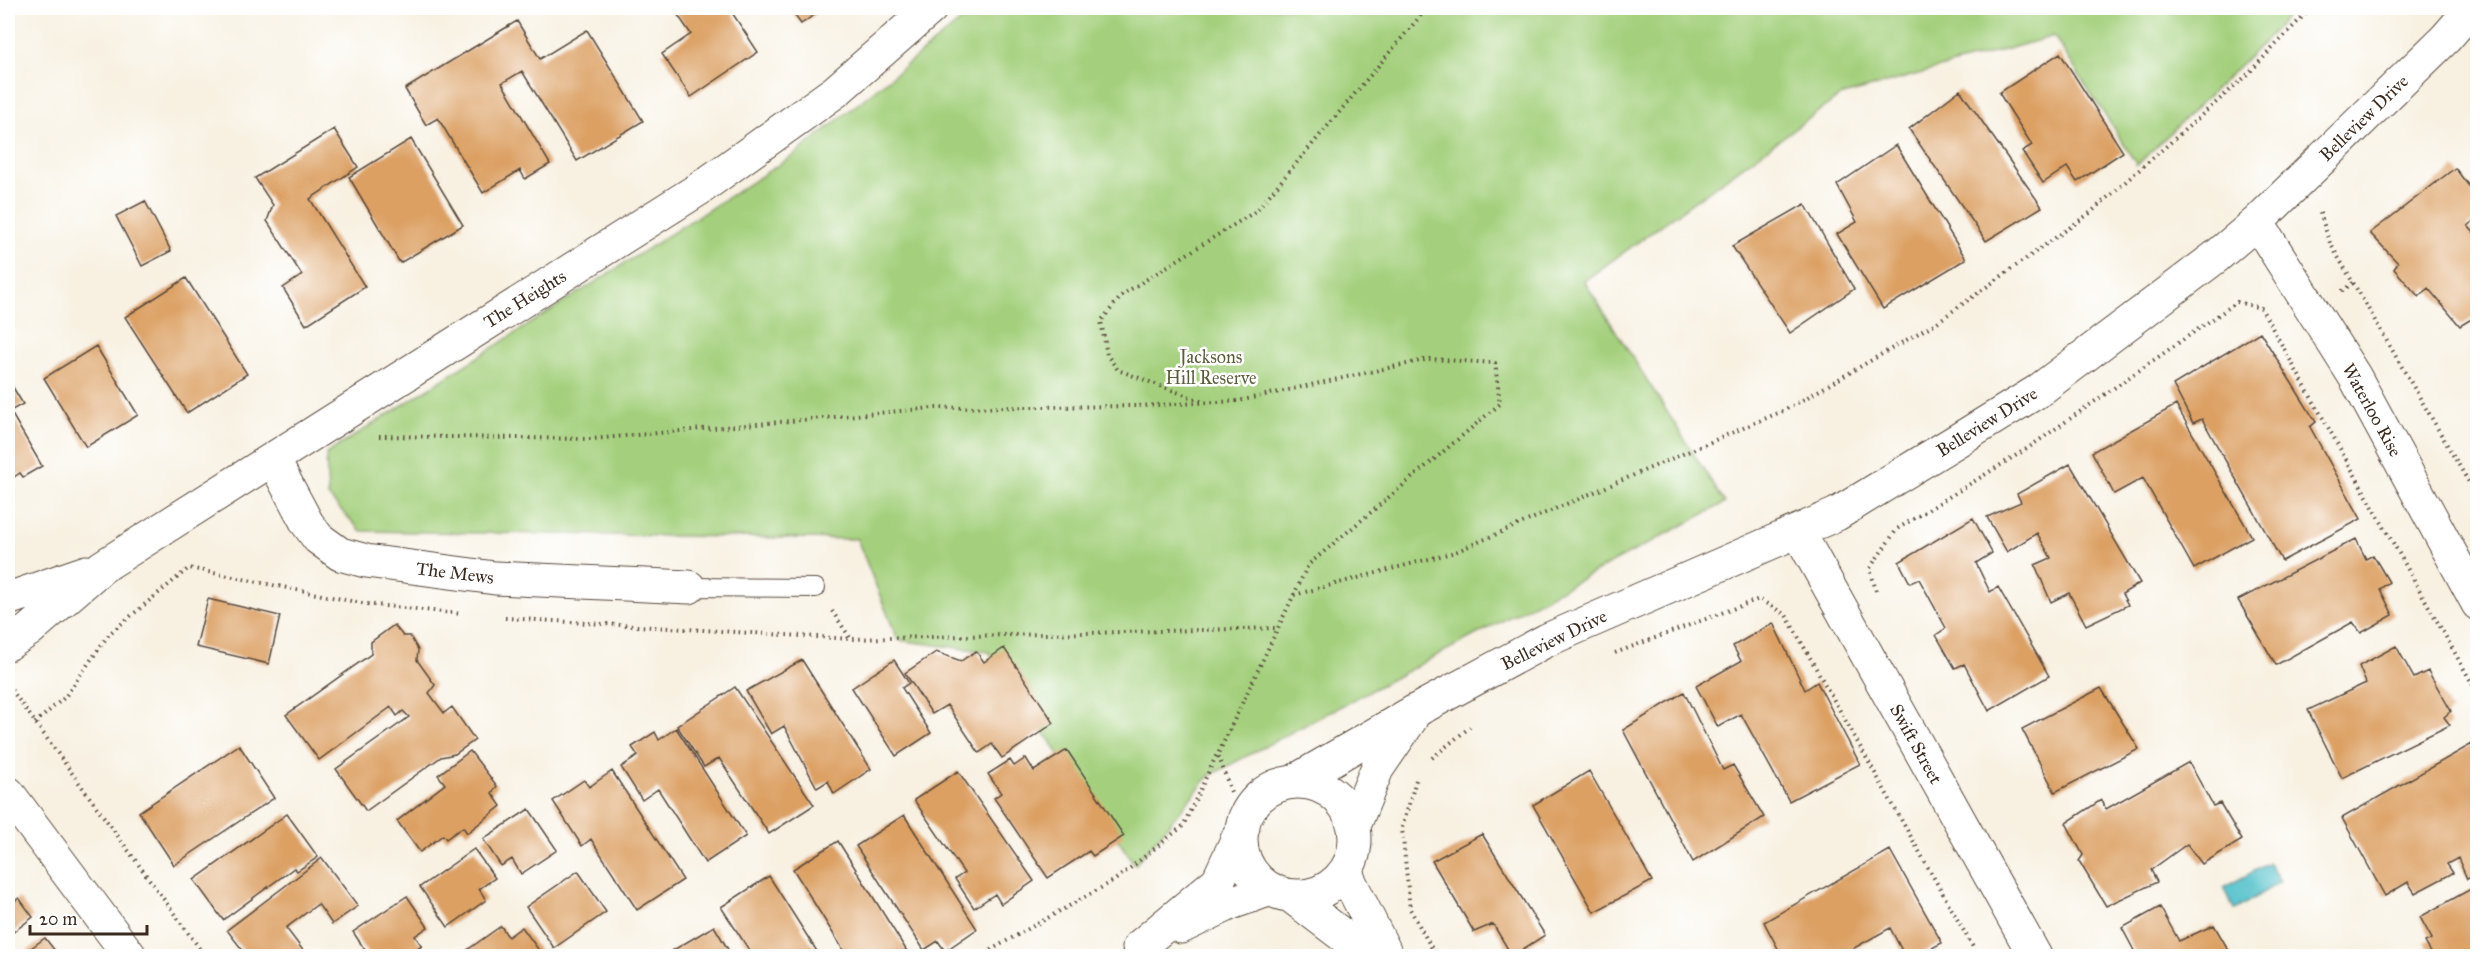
<svg xmlns="http://www.w3.org/2000/svg" width="2485" height="964" font-family="'IM FELL Great Primer',serif">
<style>
.green{fill:#a4d07d;stroke:#707d4e;stroke-width:1.5}
.water{fill:#53c1ca;stroke:#477674;stroke-width:1.5}
.building{fill:#dca063}
.lines{fill:none;stroke-linecap:round;stroke-linejoin:round}
.service-casing{stroke:#57483b;stroke-width:20}
.minor-casing{stroke:#57483b;stroke-width:35}
.path{stroke:#57483b;stroke-width:4;stroke-dasharray:1.5 4.5;stroke-linecap:butt}
.service{stroke:#fff;stroke-width:18}
.minor{stroke:#fff;stroke-width:33}
.labels{text-anchor:middle;stroke-width:5;stroke-linejoin:round;paint-order:stroke}
.street-label{font-size:18px;fill:#3b2a1e;stroke:#fff}
.park-label{font-size:18px;fill:#5a5c3a;stroke:#fff}
</style>
<rect width="100%" height="100%" fill="#fff"/>
<filter id="ink" filterUnits="userSpaceOnUse"><feTurbulence type="fractalNoise" baseFrequency=".0167" numOctaves="2"/><feDisplacementMap in="SourceGraphic" scale="12" xChannelSelector="R" yChannelSelector="G"/><feConvolveMatrix kernelMatrix="1 2 1 2 8 2 1 2 1" color-interpolation-filters="sRGB"/></filter>
<filter id="wash" filterUnits="userSpaceOnUse"><feTurbulence type="fractalNoise" baseFrequency=".008" numOctaves="4" result="noise"/><feDisplacementMap in="SourceGraphic" scale="24" xChannelSelector="R" yChannelSelector="G"/><feGaussianBlur stdDeviation="1.35" result="paint"/><feColorMatrix in="noise" values="0 0 0 0 0 0 0 0 0 0 0 0 0 0 0 0 0 1.4 0 .05"/><feComposite in="paint" operator="in"/></filter>
<g filter="url(#wash)">
<rect width="100%" height="100%" fill="#f8f1e2"/>
<path class="green" d="M977,8H2295L2263,43L2137,165L2054,36L1840,96L1584,281L1725,503L1209,776L1135,865L989,652L898,640L857,539L361,531L328,496L326,454L794,155Z"/>
<path class="water" d="M2269,863L2280,882L2235,910L2223,888Z"/>
<g id="blocks">
<path class="building" d="M673,8H729L758,52L691,97L662,54L691,34Z
M789,8H824L801,24Z
M517,21L540,59L587,30L643,121L577,161L522,71L502,83L550,164L525,179L520,170L483,193L438,118L426,125L405,89Z
M2060,53L2123,152L2077,182L2067,167L2043,183L2022,151L2032,145L1999,93Z
M1960,90L2042,207L1986,241L1909,129Z
M334,129L358,167L310,199L365,287L306,325L283,288L302,275L267,221L273,205L255,178Z
M411,139L463,225L400,263L349,177Z
M1896,145L1966,259L1883,309L1837,234L1857,222L1837,185Z
M2455,168L2478,198V218L2468,226L2478,237V315L2460,326L2428,288L2419,297L2394,269L2398,263L2370,233Z
M145,201L171,251L142,266L116,216Z
M1805,204L1854,289L1790,333L1732,246Z
M186,278L247,374L187,413L125,317Z
M2260,332L2316,422L2310,427L2361,519L2282,561L2202,419L2193,423L2173,385Z
M96,346L138,415L86,447L44,378Z
M8,379L23,404L10,411L42,466L23,477L20,473L8,481Z
M2176,405L2252,537L2194,569L2143,478L2114,494L2092,452Z
M2070,464L2140,583L2122,594L2128,605L2086,625L2069,593L2051,602L2035,565L2051,558L2037,533L2007,552L1987,517L2021,502L2017,494Z
M1973,518L1992,553L1976,563L1990,592L1998,587L2049,676L1989,711L1964,664L1955,668L1936,635L1946,628L1919,579L1910,583L1899,562Z
M2356,539L2366,559L2373,555L2389,582L2380,589L2393,615L2361,633L2353,622L2276,665L2238,600Z
M208,599L280,616L269,664L196,647Z
M1773,623L1805,690L1817,682L1860,764L1789,801L1741,714L1718,727L1696,686L1741,661L1733,646Z
M394,625L403,636H410L418,650L417,660L435,685L429,693L444,713L452,707L475,740L455,754L441,757L366,811L336,769L409,717L403,711L397,716L391,707L319,760L286,715L371,654V642Z
M2396,646L2414,678L2428,671L2451,711L2444,717L2450,725L2342,778L2308,710L2366,683L2359,666Z
M1004,648L1054,723L1002,758L992,744L979,753L947,705L932,714L905,673L936,652L961,661L976,651L984,662Z
M802,660L871,769L834,794L828,781L817,788L784,726L771,734L746,691Z
M894,660L909,683L902,688L931,733L896,756L852,688Z
M735,687L814,805L769,834L719,758L704,767L677,726Z
M2101,688L2139,749L2055,792L2022,729Z
M1684,692L1723,770L1733,765L1764,817L1693,862L1623,730Z
M676,728L746,836L705,863L658,789L642,800L621,767L638,756L632,747L655,732L659,740Z
M2472,744L2478,754V874L2467,879L2458,858L2447,864L2453,873L2415,893L2408,882L2385,896L2342,818Z
M239,745L274,798L174,865L139,812Z
M1067,750L1124,836L1093,856L1089,851L1048,878L994,798L1001,793L988,774L1010,760L1014,766L1026,758L1034,771Z
M470,751L497,786L492,793L501,806L467,833L463,827L446,839L443,835L420,852L397,821L445,784L438,775Z
M2189,762L2213,806L2220,803L2242,840L2202,864L2187,844L2151,870L2157,882L2106,906L2079,861L2083,855L2066,823L2101,800L2106,809Z
M612,771L683,880L637,910L591,839L582,846L553,801L584,780L589,787Z
M958,771L1034,881L1001,904L995,894L974,908L955,879L964,873L914,800Z
M1589,771L1652,881L1594,912L1533,805Z
M529,809L557,850L521,874L512,859L501,866L483,839Z
M287,814L318,857L297,871L294,868L223,920L194,880Z
M904,815L977,929L945,951L938,941L924,950L856,846Z
M1482,834L1545,935L1512,956L1493,924L1474,932L1432,861Z
M838,841L910,956H847L793,869Z
M474,849L495,878L479,889L486,900L448,927L420,887Z
M1890,850L1942,943L1916,956H1905L1890,928L1840,956H1782L1764,922Z
M322,858L358,906L332,924L318,904L286,928L305,953L300,956H247L227,930Z
M578,871L606,912L554,948L526,907Z
M769,876L820,956H753L721,907Z
M2478,885V956H2433L2425,942L2432,939L2420,917Z
M407,896L428,927L415,936L422,946L406,956H369L353,932Z
M19,898L33,917L8,936V906Z
M2160,907L2179,941L2214,925L2232,956H2137L2122,928Z
M501,926L508,937L522,927L543,956H466L463,953Z
M714,926L729,951V956H672L670,952Z
M45,938L59,956H20Z"/>
</g>
</g>
<g filter="url(#ink)">
<use href="#blocks" fill-opacity="0" stroke="#57483b" stroke-width="1.5"/>
<g class="lines">
<g class="service-casing">
<path id="service" d="M689,587L816,588"/>
</g>
<g class="minor-casing">
<path id="minor" d="M2257,222L2355,377L2478,604
M273,459L307,523L318,538L340,554L366,561L495,578L689,587
M1798,531L2035,956
M8,599L86,572
M8,644L29,630L102,567L699,189L836,91L931,8
M1293,782L1417,710L1547,640L1837,514L2038,391L2217,256L2257,222L2446,38L2472,8
M1241 839a57 57 0 1 1 114 0a57 57 0 1 1-114 0Z
M8,793L130,956
M1354,826L1377,769L1411,719
M1345,872L1387,956
M1291,896L1358,947L1365,956
M1181,927L1231,903L1271,889
M1139,947L1218,881L1243,827"/>
</g>
<path class="path" d="M2320,213L2330,243L2478,498
M2342,291L2353,283
M1201,401L1118,370L1107,355L1101,321L1123,294L1256,211L1427,8
M379,436L592,439L933,408L1136,406L1238,401L1429,359L1495,363L1500,404L1308,565L1218,754L1232,795
M1876,591L1870,568L1897,529L2028,448L2237,302L2261,308L2478,694
M1294,595L1455,552L1785,410L1936,323L2090,213L2245,77L2311,8
M832,611L851,639L1278,628
M505,618L851,639
M1615,653L1759,599L1786,615L1978,956
M8,685L205,956
M35,723L65,697L109,634L189,568L366,604L462,614
M1432,758L1470,727
M1416,780L1402,828L1410,909L1436,956
M980,956L1115,880L1183,826L1217,754"/>
<use href="#service" class="service"/>
<use href="#minor" class="minor"/>
</g>
</g>
<g class="labels">
<g class="street-label">
<text transform="translate(2364 118) rotate(-44)" y="6">Belleview Drive</text>
<text transform="translate(525 299) rotate(-32)" y="6">The Heights</text>
<text transform="translate(2372 410) rotate(61)" y="6">Waterloo Rise</text>
<text transform="translate(1987 422) rotate(-32)" y="6">Belleview Drive</text>
<text transform="translate(455 573) rotate(7)" y="6">The Mews</text>
<text transform="translate(1554 640) rotate(-26)" y="6">Belleview Drive</text>
<text transform="translate(1916 744) rotate(61)" y="6">Swift Street</text>
</g>
<g class="park-label">
<text x="1211" y="363">Jacksons<tspan x="1211" dy="21">Hill Reserve</tspan></text>
</g>
</g>
<rect width="2485" height="964" fill="none" stroke="#fff" stroke-width="30"/>
<path d="M30 925v9h117v-9" fill="none" stroke="#3b2a1e" stroke-width="3"/>
<text x="39" y="925" font-size="18" fill="#3b2a1e" stroke="#ffffff" stroke-width="4.5" paint-order="stroke">20 m</text>
</svg>
